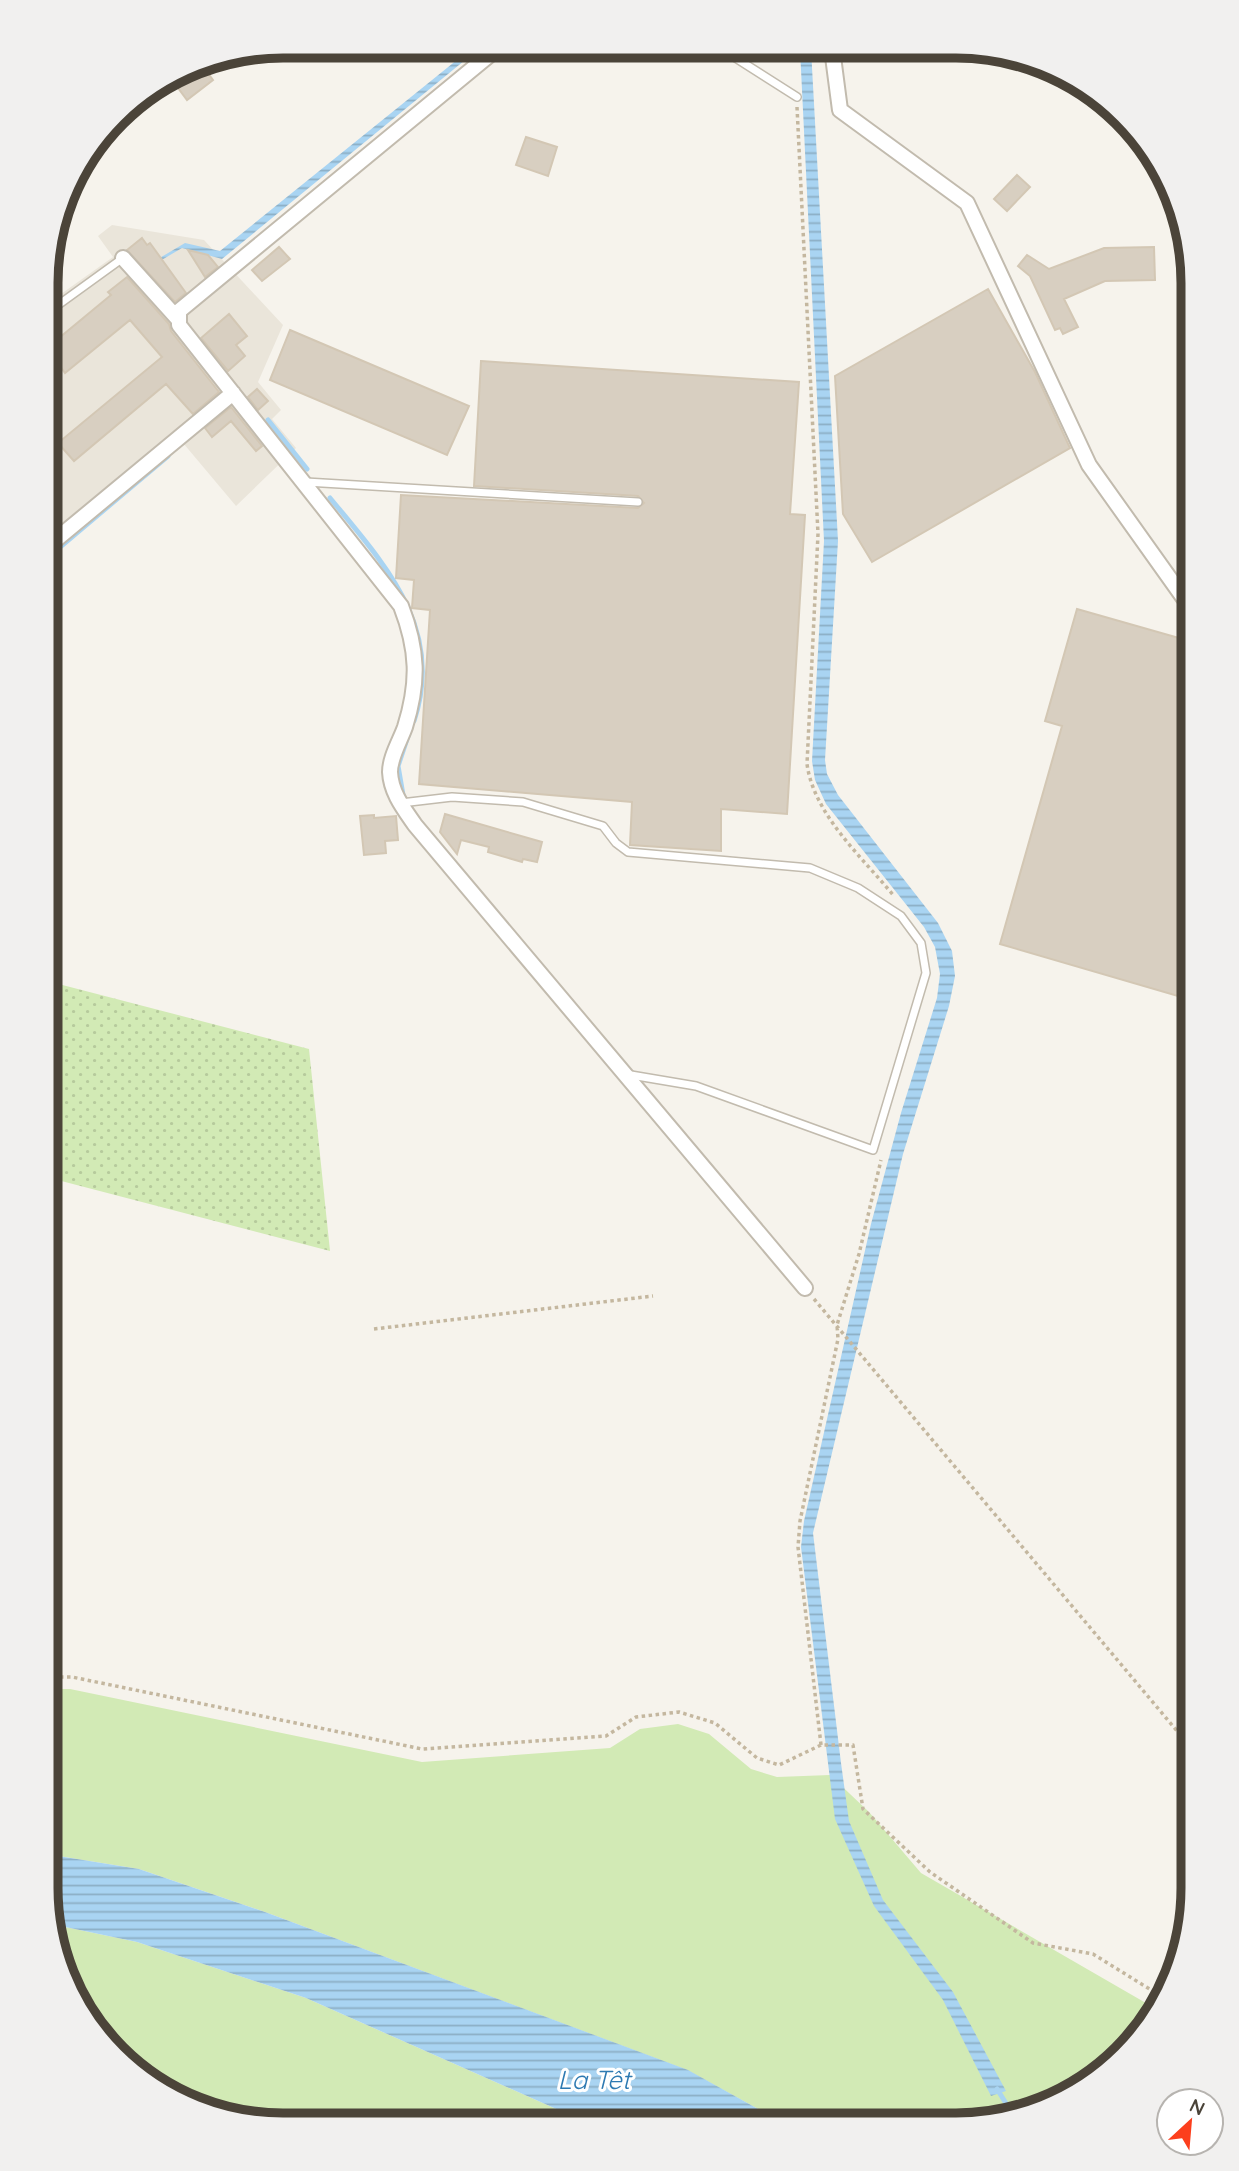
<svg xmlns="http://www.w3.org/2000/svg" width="1239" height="2171" font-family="Quicksand,sans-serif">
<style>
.residential{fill:#eae5da}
.green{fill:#d2eab5}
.garden{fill:url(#garden-dots)}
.water{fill:url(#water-rules)}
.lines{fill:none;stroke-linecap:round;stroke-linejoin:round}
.stream{stroke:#a9d4f2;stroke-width:5}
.building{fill:#d8cfc1;stroke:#d3c7b4;stroke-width:2}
.lane-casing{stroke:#c2bbae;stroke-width:10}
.street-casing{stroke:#c2bbae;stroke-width:18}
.path{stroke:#c4b79f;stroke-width:3.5;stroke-dasharray:3.5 3.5;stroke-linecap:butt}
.lane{stroke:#fff;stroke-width:7}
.street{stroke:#fff;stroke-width:14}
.labels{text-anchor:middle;stroke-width:6;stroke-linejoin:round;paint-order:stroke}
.water-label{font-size:26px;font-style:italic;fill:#2e7ab2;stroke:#fff}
.rim{fill:none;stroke:#4b4439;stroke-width:9}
</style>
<defs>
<pattern id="garden-dots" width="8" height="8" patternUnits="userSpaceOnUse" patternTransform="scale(1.75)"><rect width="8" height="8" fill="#d2eab5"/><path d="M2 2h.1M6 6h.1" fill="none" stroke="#b6ca9c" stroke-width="1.8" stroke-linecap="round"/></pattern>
<pattern id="water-rules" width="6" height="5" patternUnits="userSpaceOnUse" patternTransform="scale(1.75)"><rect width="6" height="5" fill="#a9d4f2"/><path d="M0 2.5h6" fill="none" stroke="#8caec5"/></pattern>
</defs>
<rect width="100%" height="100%" fill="#f6f3ec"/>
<path class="residential" d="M112,225L204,240L283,325L258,382L281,410L272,419L296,448L236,506L173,431L47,536V304L113,257L98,236Z"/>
<path class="green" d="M46,1689H70L422,1762L610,1748L640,1729L678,1724L709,1734L751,1769L777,1777L830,1775L869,1812L921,1873L1158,2010L1144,2033L1089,2085L1033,2113L957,2125H787L687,2070L265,1912L139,1869L46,1854Z
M51,1924L137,1942L306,1998L590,2124L251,2123L191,2107L127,2067L58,1965Z"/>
<path class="garden" d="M47,981L309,1049L330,1251L46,1177Z"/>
<path class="water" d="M473,47H481L222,259L182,248L143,271L141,269L185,243L220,251Z
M800,49H811L838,541L825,760L827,774L838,795L938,923L952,951L955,976L949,1006L903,1154L813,1533L841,1763L849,1821L883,1900L953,1992L1006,2091L991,2096L943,2000L874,1906L835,1819L801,1547L804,1521L871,1224L901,1113L937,998L940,974L935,947L924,927L826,804L815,780L812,761L824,541Z
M46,1854L139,1869L265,1912L688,2070L787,2125L590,2124L306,1998L137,1942L51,1924L46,1889Z"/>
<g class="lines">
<path class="stream" d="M268,420L307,469
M330,498C385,565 445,628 414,721
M47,558L168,456
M403,795L398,766L409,733
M997,2089L1014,2116"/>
</g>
<path class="building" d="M200,62L213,80L187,100L170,77Z
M526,137L557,147L548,176L516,165Z
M1017,175L1030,187L1007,211L994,199Z
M142,238L147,245L150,243L186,293L175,302L127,250Z
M279,247L290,259L262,281L252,270Z
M1154,247L1155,280L1105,281L1064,299L1078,327L1063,334L1060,328L1055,330L1030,276L1018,266L1027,255L1049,269L1104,248Z
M188,250L208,255L218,267L205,277Z
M127,277L169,324L171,331L219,392L193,414L166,384L74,461L58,443L162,357L130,320L65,373L47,348L111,295L108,292Z
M988,289L1035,372L1070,448L872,562L843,514L835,376Z
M229,314L247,336L236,345L245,356L228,371L201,338Z
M290,330L469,406L447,455L270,380Z
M481,361L799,382L790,514L805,515L787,814L721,809V851L630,845L632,802L419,784L430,610L412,608L414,580L396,578L401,495L638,508L644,503L638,496L474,486Z
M257,389L268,401L258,410L248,397Z
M231,407L262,446L256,451L231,421L212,437L205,428Z
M1077,609L1193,642V942L1178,996L1000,944L1062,726L1045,721Z
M445,814L542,842L537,862L523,859L522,862L488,852L489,847L461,840L457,854L440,832Z
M374,815V818L396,816L398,840L385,841L386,853L364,855L360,816Z"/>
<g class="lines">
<g class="lane-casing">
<path id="lane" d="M720,48L797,97
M47,313L123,258
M306,482L638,502
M401,803L452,797L523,802L603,826L616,843L628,852L810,868L858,888L901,916L921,943L926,973L873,1150L696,1086L625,1074"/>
</g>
<g class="street-casing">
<path id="street" d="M499,47L179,311V325L401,606C418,650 419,682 405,727C400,741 390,757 390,772C391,793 404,809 415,825L805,1288
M832,49L840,110L967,203L1089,465L1183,597L1193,604
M123,258L177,318
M47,547L233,393"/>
</g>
<path class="path" d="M797,107L818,534L807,764C814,815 862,857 894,896
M814,1299L1193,1750
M374,1329L653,1296
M46,1677H72L422,1749L606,1736L636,1717L679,1712L715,1723L757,1758L779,1765L821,1745H853L863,1809L930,1872L1033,1943L1093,1954L1164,1998
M821,1745L798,1547L800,1521L838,1339L837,1325L859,1254L881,1160"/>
<use href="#lane" class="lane"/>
<use href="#street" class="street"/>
</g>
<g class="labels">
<g class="water-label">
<text x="594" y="2089">La Têt</text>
</g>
</g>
<path d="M0 0H1239V2171H0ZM283 58H956A225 225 0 0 1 1181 283V1888A225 225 0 0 1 956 2113H283A225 225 0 0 1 58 1888V283A225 225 0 0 1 283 58Z" fill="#f1f0ef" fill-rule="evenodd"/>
<path class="rim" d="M283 58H956A225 225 0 0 1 1181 283V1888A225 225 0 0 1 956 2113H283A225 225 0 0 1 58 1888V283A225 225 0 0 1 283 58Z"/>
<g transform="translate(1190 2122) rotate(26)"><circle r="33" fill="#ffffff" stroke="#b7b4b0" stroke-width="2"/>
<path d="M0-5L12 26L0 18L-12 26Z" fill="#fc3f1d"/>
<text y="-10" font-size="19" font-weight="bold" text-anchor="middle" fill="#4b4439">N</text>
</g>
</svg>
